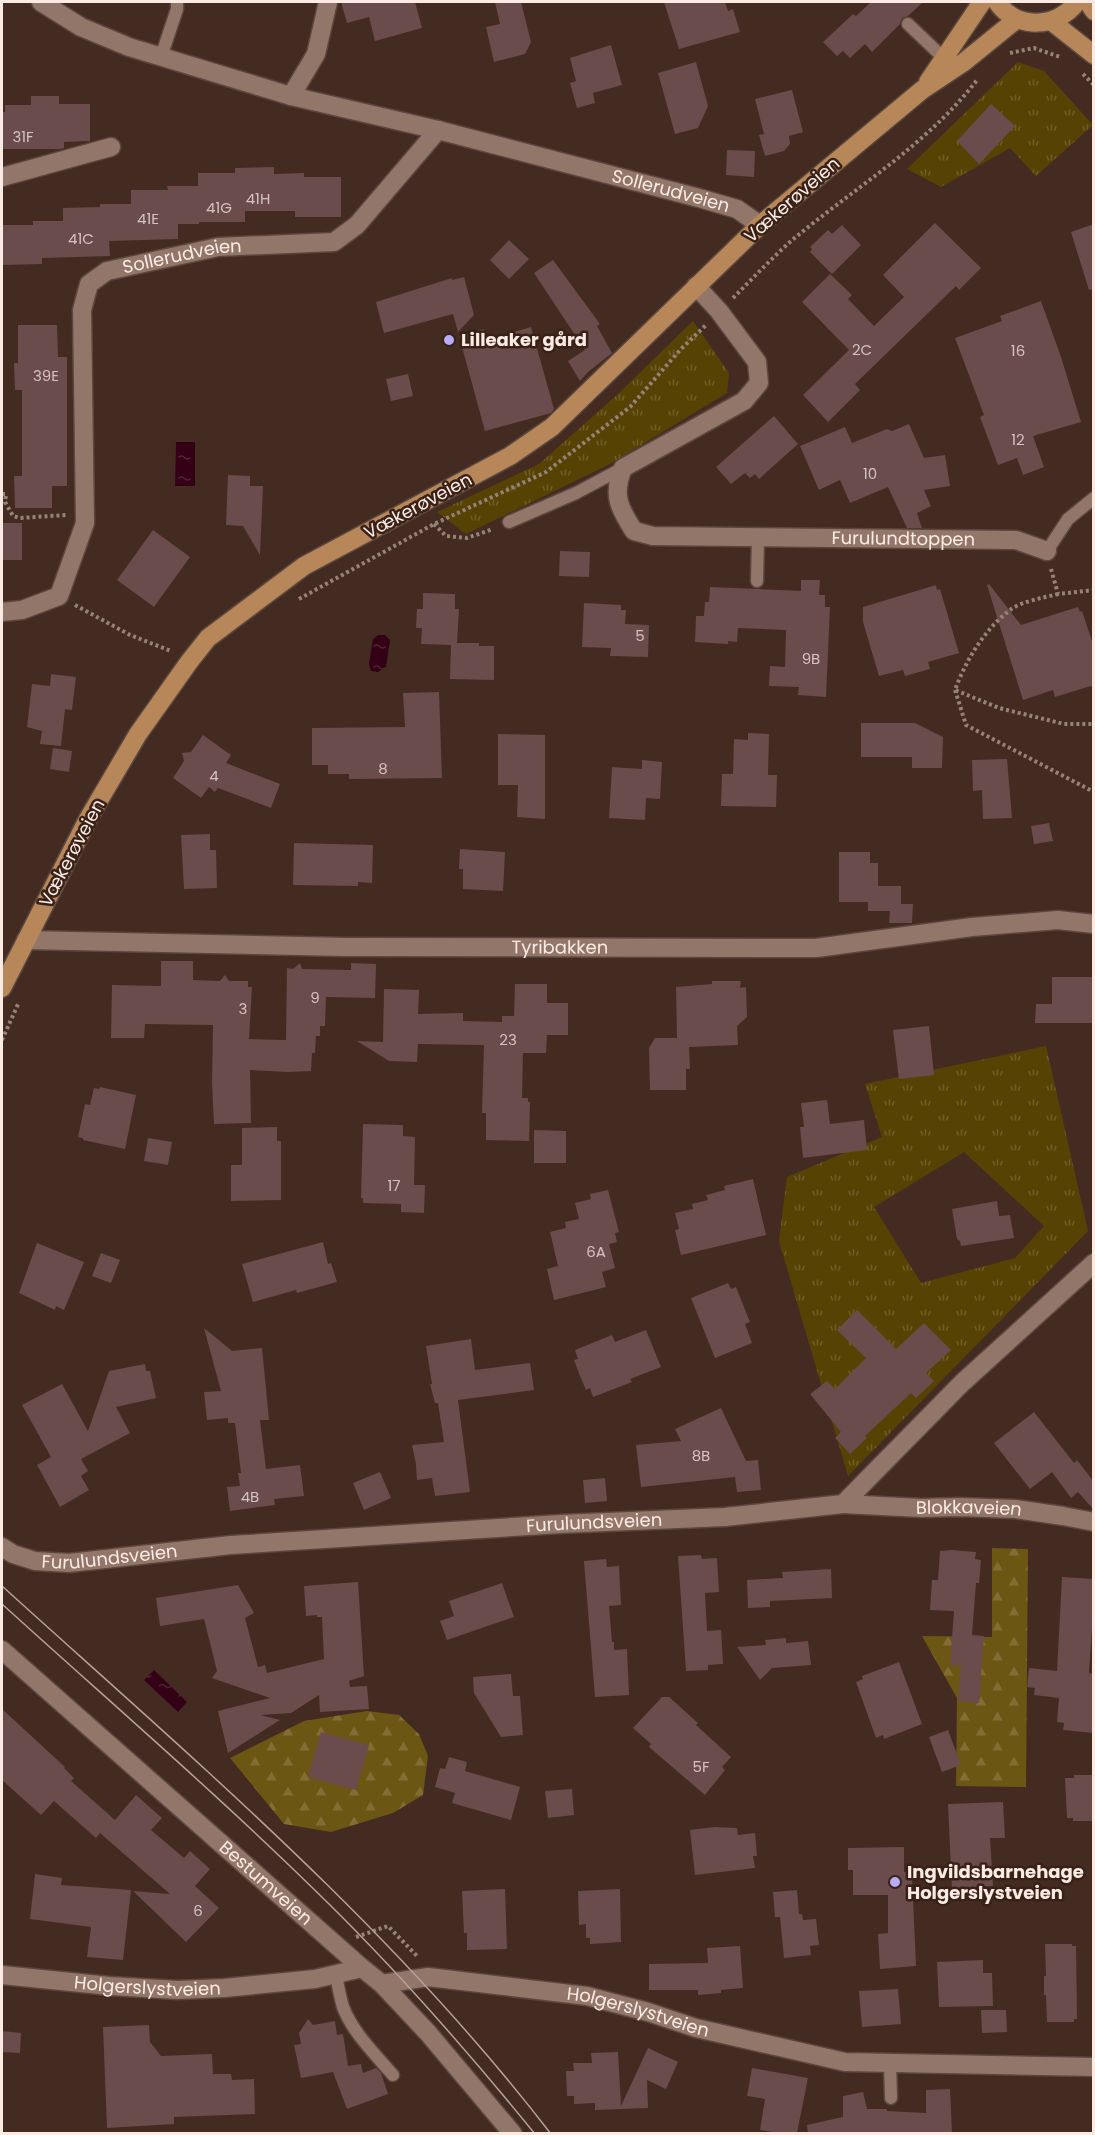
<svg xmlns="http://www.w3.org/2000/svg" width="1095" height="2135" font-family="Poppins,sans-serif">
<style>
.grass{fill:url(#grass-tufts);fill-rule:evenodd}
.forest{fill:url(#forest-firs)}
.water{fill:url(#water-ripples)}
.building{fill:#694c4b}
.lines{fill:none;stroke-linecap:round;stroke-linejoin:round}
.service-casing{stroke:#5b473e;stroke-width:15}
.minor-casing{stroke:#5b473e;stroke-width:21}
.tertiary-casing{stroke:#5b473e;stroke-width:21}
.primary-casing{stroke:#5b473e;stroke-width:21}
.path{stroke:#968279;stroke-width:4;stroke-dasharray:3 3;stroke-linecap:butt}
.service{stroke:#92766a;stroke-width:12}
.minor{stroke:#92766a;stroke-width:18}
.tertiary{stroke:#92766a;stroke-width:18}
.primary{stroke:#b78659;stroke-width:18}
.tram{stroke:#b5a29a;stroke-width:1.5}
.poi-dot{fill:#b8abf7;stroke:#382117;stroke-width:2}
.labels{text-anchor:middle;stroke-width:5;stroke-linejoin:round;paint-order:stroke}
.number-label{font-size:15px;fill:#d6c3be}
.street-label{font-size:18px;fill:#fbebe4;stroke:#382117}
.poi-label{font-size:18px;font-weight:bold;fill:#fbebe4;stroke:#382117;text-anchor:start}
</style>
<defs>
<pattern id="grass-tufts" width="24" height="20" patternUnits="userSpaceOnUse" patternTransform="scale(1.5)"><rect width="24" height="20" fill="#564304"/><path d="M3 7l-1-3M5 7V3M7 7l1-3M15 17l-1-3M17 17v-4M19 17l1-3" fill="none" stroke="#6f5e28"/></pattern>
<pattern id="forest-firs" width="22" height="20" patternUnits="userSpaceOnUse" patternTransform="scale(1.5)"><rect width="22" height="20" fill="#6c5613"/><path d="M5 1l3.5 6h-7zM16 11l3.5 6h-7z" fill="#826e35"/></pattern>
<pattern id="water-ripples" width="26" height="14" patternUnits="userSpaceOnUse" patternTransform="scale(1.5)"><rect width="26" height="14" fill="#330016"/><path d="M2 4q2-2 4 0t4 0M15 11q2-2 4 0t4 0" fill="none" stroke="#512538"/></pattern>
</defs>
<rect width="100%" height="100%" fill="#432b21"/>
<path class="grass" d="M1018,62L1044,71L1093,125L1036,176L1010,148L941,187L907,169Z
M693,321L729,373L727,393L608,465L466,534L437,512L539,464L617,395Z
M1046,1046L1088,1231L848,1476L779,1241L787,1177L882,1137L865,1084ZM964,1152L1044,1226L1015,1258L921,1283L874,1207Z"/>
<path class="forest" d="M992,1548L1028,1549L1026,1787L956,1786L957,1698L922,1636L992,1637Z
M367,1711L399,1715L419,1734L428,1756L423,1795L393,1813L331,1832L284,1824L230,1758L304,1721Z"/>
<path class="water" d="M176,442H195V486H175Z
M378,635H385L390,640L386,667L378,672L371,671L369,664L373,639Z
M154,1670L187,1702L178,1712L144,1680Z"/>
<path class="building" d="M341,2H415L422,28L375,41L369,17L347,23Z
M495,2H521L531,42L525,54L494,62L486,27L500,24Z
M664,2H725L728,11L733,9L740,32L679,49Z
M871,2H923L908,16L902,18L900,24L872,52L865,44L850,58L843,51L837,56L823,42L853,14L856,16Z
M611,45L622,85L593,93L595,103L577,108L570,83L576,81L570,58Z
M696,62L708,106L698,128L675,134L658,73Z
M792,90L803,132L789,136L790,144L784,151L765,156L759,135L764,134L755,99Z
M31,96H59V104H90V141L64,142V148L61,149H2V112H5V105H31Z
M991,104L1015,126L979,164L957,141Z
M727,150L755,151L754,177L726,175Z
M274,167V174L304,173V177H341V217H295V211H245V222H199V224H178V239L109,241L110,256L42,258V264L2,265V225H33V221H63V208L100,207V204H131V190H168L167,186H198V173H235V168Z
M935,223L981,268L959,290L956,286L855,384L860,390L828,422L803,395L849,350L802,302L830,274L852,295L848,299L874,326L904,297L883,275Z
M1094,224V289L1089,290L1071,232Z
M842,225L861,245L832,274L810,252L812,249L810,247L828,230L832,234Z
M509,240L529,259L509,279L490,260Z
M553,260L600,324L597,326L612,353L588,372L580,381L568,361L585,350L534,273Z
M464,277L474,315L458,332L453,314L384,333L376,302L452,278V280Z
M1041,301L1061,357L1081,422L1033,436L1044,467L1023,475L1017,458L998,465L980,417L984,415L955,338L1002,321L1000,316Z
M18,325H57L58,357H67V486H52V508H15L14,476H22V390H15L14,363H18Z
M531,327L554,409L551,413L485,431L459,336L484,329L487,340Z
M408,374L413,396L391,401L386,379Z
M774,416L798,444L759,479L755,474L750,478L745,473L731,484L716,467Z
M909,424L924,458L945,455L950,486L924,490L931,506L917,513L922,528H907L888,487L850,503L840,480L819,490L800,446L845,427L852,443L887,429L892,431Z
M228,475L250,476V486H263L260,555L243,526L226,525Z
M2,523H22V560H2Z
M153,530L190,557L154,607L117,580Z
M560,551L590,552L589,577L559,576Z
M801,580H820L819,595H825V607H830L826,697L798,695L799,687L769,686L770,666L785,667L786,630L738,628L737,642L728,641V644L695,642L696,616H704L705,602H709L710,587L801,591Z
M989,584L1021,625L1078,607L1080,612L1082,611L1094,647V685L1055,697L1053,690L1023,700L987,585Z
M936,585L937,590L940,589L959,653L928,662L930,669L905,676L903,670L879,676L863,622V607Z
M423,593L455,594V609H459L457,643H479V646H494V680L450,679L451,645L421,644L422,628H416L417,609H423Z
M584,603L621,605V610H626L625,624L649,625L648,657L610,656L611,648L582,647Z
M51,674L76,677L72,710L65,709L61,746L40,744L42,731L27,727L32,684L50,686Z
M439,692L442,778L349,779V774H328V765H312V728L405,727L403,693Z
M861,723H915L943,737L942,768H912V757H861Z
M748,733L769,734L768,775H777L776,807L721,806L722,774H733L734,739L748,740Z
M498,734L545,735V819L517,817L518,785H498Z
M203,735L231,755L226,763L280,784L271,808L218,788L215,792L209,787L201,798L173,778L184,761L182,753L191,752Z
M53,748L72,751L69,772L50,769Z
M1007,759L1012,818L983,819L982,790L973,791L972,760Z
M642,760L662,762L660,799L646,798L645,820L609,818L612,767L642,769Z
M1049,823L1053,841L1034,844L1031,826Z
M210,834V850H216L217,888L184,889L181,835Z
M294,843L373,845L372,883L358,882V886L293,885Z
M460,849L505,852L503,891L463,889V869H459Z
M839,852H870V863H878V886H901V904H913L912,923H889L890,911H868V902H839Z
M161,961H193V980L220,981L225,975L229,981H248V987H252L249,1039L286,1040L287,968L293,969L300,963L302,969L351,970V963L376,964L375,998L326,997L325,1026H320V1036H316L315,1053H312L311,1071L288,1072L250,1070L251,1123L214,1124L212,1083L213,1025L145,1024L144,1038H111L112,985L161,986Z
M1052,977H1094V1023H1035L1036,1004H1052Z
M712,981H741L740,988L746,987L747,1017L737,1026L738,1045L689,1047L690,1069H686V1090H650L649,1048L655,1038H677L676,987L712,984Z
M515,984H547V1003H568V1035H547L546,1053H523L522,1098H528V1102H530L529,1141L486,1140V1113H482L484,1045L418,1044L417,1062L389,1061L357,1041L383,1042L384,989L419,990L418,1014L463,1013V1021L502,1022V1016H514Z
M929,1026L934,1075L899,1079L893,1030Z
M100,1087L136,1095L125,1149L83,1140V1138L78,1137L85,1104L90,1105L94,1088L99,1089Z
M827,1100L830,1124L864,1120L867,1150L803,1158L800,1127H804L801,1103Z
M363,1124L403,1125V1136L415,1137L414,1185H425L424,1213L401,1212V1204L363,1203V1198H361Z
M277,1127V1141H281V1200L231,1201V1165H242V1128Z
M534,1130L566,1131V1163H534Z
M148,1138L172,1142L168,1165L144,1161Z
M753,1179L766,1235L681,1255L675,1230L679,1229L675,1213L693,1209L692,1204L708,1200L706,1195L725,1190L724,1186Z
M608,1190L619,1232L615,1233L617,1242L609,1244L615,1268L602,1272L606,1287L554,1300L547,1269L558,1266L550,1232L566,1228L565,1222L579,1219L575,1203L591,1199L590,1194Z
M997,1201L999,1216L1010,1215L1014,1238L961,1246L960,1241L957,1239L952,1209Z
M323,1242L328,1264L331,1263L337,1282L297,1293L296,1290L253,1302L242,1264Z
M37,1243L84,1262L64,1310L56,1306L55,1310L19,1293Z
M101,1253L120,1260L111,1283L92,1276Z
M728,1283L731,1289L736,1287L750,1322L745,1324L752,1343L715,1358L691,1298Z
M857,1310L896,1349L924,1323L951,1350L926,1373L934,1381L916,1398L911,1393L865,1436L867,1438L850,1454L835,1438L841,1432L810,1394L827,1381L835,1389L866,1358L837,1330Z
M204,1328L232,1351L262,1348L269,1420H260L266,1469L300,1465L304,1496L274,1499L275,1505L230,1511L227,1487L240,1486L238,1473H241L235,1423H228V1418L207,1420L204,1392L221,1391Z
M646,1330L661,1367L630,1379L632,1382L593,1397L590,1388L586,1390L580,1376L574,1360L578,1359L575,1350L612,1335L615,1342Z
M471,1339L475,1370L530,1363L534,1390L458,1400L470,1492L435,1496L432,1478L417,1480L416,1464L412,1445L444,1442L438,1403H435L430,1384H432L426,1346Z
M145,1364L146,1371H150L156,1398L116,1407L130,1433L81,1459L88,1471L81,1476L89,1490L60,1507L37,1465L51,1457L22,1405L62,1384L88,1431L109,1371Z
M721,1408L746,1461L758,1460L761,1490L737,1492L735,1477L641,1487L636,1445L681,1441L675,1429Z
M1034,1412L1074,1463L1077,1460L1094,1482V1510L1078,1492L1071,1498L1052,1472L1030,1489L994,1443Z
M380,1472L391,1498L364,1510L353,1483Z
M605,1478L607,1501L585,1503L583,1480Z
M952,1550L976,1552L975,1559L981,1560L979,1583H976L972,1635L984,1636L979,1703L958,1701L961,1666L950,1665L954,1611L930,1610L932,1580H938L940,1551Z
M701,1555L702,1559L717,1558L719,1592L705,1593L707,1631L721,1630L723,1664L708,1665V1670L686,1671L678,1556Z
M606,1559L607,1567L619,1566L621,1605L609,1606L612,1642H614V1650L627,1649L629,1695L595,1697L584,1561Z
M831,1569L832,1598L770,1601V1607L748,1608L747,1580L783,1578L782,1572Z
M1062,1577L1094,1579V1627H1092L1089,1673L1094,1674V1733L1063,1730L1064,1723L1057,1722L1059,1698L1034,1695L1035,1688L1027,1687L1029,1668L1057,1671Z
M358,1582L364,1676L349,1681L350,1687L367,1686L369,1709L320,1712L319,1695L291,1713L260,1715L280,1720L228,1753L218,1711L270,1698L212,1678L217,1671L204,1619L160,1626L156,1598L238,1585L254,1613L245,1618L258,1667L265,1665L267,1673L324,1659L322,1617H317V1615L306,1616L304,1586Z
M502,1583L514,1617L447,1640L440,1621L454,1616L449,1601Z
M786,1638V1643L808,1641L811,1665L772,1668L760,1680L737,1647L766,1645L765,1640Z
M899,1662L922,1724L884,1739L883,1735L876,1738L856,1682L863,1679L862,1676Z
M511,1674L513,1696H520L523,1735L501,1737L474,1693L473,1677Z
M662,1697H669L698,1723L696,1725L731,1757L722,1767L725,1770L705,1795L649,1747L651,1744L633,1728Z
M2,1709L65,1767L64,1768L74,1778L71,1781L115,1820L136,1795L162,1818L151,1830L184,1858L190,1851L210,1869L195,1886L219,1908L186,1942L133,1891L170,1894L100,1833L96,1838L54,1801L41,1815L2,1780Z
M948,1730L961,1765L942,1772L929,1737Z
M321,1732L369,1745L356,1790L308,1777Z
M449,1757L467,1762L465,1771L520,1787L511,1820L452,1803L455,1793L435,1787L440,1768L445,1769Z
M1074,1775H1094V1821H1073V1818H1067L1065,1778H1074Z
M572,1789L574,1815L548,1818L545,1791Z
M1003,1802L1005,1838H990L993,1886L971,1887V1890L952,1891L948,1804Z
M715,1827L737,1828L738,1835L755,1833L757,1856H753L755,1868L695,1875L690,1830Z
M904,1847V1872H909V1876H912L916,1966L880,1969L878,1934L888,1933V1895H853V1870H848V1848Z
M35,1874L62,1878L61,1885L131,1890L123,1960L87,1957L91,1927L30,1919Z
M505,1889L507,1949L467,1950V1933H464L462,1891Z
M620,1889L621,1942L590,1944V1938H586V1924L579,1925L578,1891Z
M797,1890L799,1914H802L803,1920L816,1919L819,1945L810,1946L811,1955L784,1958L780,1917H775L773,1892Z
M1045,1944H1072V1946H1076L1077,2019H1074V2022H1047L1046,1995H1044V1976H1046Z
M740,1946L743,1988L721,1990V1993L698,1995V1990H649V1964L708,1963L707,1948Z
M983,1960V1973H992L993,2006L939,2007L937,1962Z
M898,1989L901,2024L862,2027L859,1991Z
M981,2010H1006L1007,2032L982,2033Z
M308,2019L313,2025L335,2021L337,2035L343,2034L348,2066L361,2064L363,2073L376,2068L381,2073L388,2094L347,2109L333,2072L301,2078L294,2045L301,2044L299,2033Z
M149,2025L150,2042L161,2056L212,2054L213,2074H231L232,2080L254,2079L255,2114L174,2117V2124L107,2128L103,2027Z
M2,2031L21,2033L20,2053L2,2052Z
M648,2048L678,2062L666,2089L647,2080L648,2108L595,2110V2103L574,2104V2096H567L566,2071H574L573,2063H592L591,2053L618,2052L621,2106Z
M752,2068L808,2078L797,2133H778L760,2130L765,2099L747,2096Z
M950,2089L952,2133H808L807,2125L843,2117V2096L863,2092L867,2109H887V2111L926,2113V2090Z"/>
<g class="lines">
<g class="service-casing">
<path id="service" d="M908,24L949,63
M161,57L177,9V2
M509,522L576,493L623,468
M1047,551L1068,519L1094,498
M757,581L758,537
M336,1975C338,1986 340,1997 343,2007C353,2033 375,2054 393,2075
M890,2063L891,2098"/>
</g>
<g class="minor-casing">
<g id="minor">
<path id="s1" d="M41,2L81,27L129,47L291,96L438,130L699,198L737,209L760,225"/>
<path d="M291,96L316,54L328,2"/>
<path d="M2,177L111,147"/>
<path id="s2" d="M696,286L719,311L757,362L759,383L744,401L623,468C612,495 619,508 634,531L653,536L1016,540L1047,551"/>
<path id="s3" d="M2,612L22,610L59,596L85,523L82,310L89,284L107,271L218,247L334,242L357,225L438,130"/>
<path id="s4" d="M26,940L346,947L816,948L972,927L1058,920L1094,924"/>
<path id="s5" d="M843,1504L921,1508L960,1507L1015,1509L1063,1516L1094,1522"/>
<path id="s6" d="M2,1547L13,1554L35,1561L69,1563L231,1545L560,1524L725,1517L843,1504L962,1383L1094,1263"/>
<path id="s7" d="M2,1975L110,1986L178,1990L224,1988L315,1979L362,1968"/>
<path id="s8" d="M382,1984L428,1977L587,1996L648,2012L696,2028L845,2062L1094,2067"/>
</g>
</g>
<g class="tertiary-casing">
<g id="tertiary">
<path id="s9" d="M2,1650L362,1968L382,1984L428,2033L513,2134"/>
</g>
</g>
<g class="primary-casing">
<path id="primary" d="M997,2C1016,30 1057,29 1077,2
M1088,2L1094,11
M1051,21L1094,55
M928,82L982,2
M2,988L88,819L138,734L189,662L208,638L304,566L510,456L552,427L760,225L922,90L964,62L1017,19"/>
</g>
<path class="path" d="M1010,53L1034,48L1060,57
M1083,74L1094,85
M733,298C752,279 771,259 791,241C853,189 927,145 977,80
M2,494H6L5,502L13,516L20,518L66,515
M434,524L446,536L467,538L493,529
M1051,569L1058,594L1094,590
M1058,594C1043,598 1022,601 1010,610C984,630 966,660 955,690L999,708L1064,724H1094
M299,599L434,524L546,472L630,407L681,349L706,325
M75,605L130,635L171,651
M955,690L966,725L1094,792
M2,1040L19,1002
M356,1937L388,1926L418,1957"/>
<use href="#service" class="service"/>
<use href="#minor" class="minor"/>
<use href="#tertiary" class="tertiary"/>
<use href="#primary" class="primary"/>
<path class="tram" d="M2,1586C193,1759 393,1928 551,2134
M2,1604C111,1703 224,1800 329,1904C402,1976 470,2054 535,2134"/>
</g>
<g class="poi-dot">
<circle cx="449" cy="340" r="6"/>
<circle cx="895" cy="1882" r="6"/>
</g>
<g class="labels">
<g class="number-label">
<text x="23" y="142">31F</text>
<text x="258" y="204">41H</text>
<text x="219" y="213">41G</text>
<text x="148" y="224">41E</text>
<text x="81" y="244">41C</text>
<text x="862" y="355">2C</text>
<text x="1018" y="356">16</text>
<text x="46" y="381">39E</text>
<text x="1018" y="445">12</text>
<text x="870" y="479">10</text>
<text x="640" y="641">5</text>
<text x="811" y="664">9B</text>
<text x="383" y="774">8</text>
<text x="214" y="781">4</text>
<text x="315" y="1003">9</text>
<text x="243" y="1014">3</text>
<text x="508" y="1045">23</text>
<text x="394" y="1191">17</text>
<text x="596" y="1257">6A</text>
<text x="701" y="1461">8B</text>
<text x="250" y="1502">4B</text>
<text x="701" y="1772">5F</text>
<text x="198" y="1916">6</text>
</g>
<g class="street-label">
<text dy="6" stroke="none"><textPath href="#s1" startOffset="660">Sollerudveien</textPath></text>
<text transform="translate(792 200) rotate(-41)" y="6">Vækerøveien</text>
<text dy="6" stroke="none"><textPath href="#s3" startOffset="476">Sollerudveien</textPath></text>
<text transform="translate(418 506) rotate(-28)" y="6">Vækerøveien</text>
<text dy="6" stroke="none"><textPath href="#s2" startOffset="618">Furulundtoppen</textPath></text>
<text transform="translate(72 853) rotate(-62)" y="6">Vækerøveien</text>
<text dy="6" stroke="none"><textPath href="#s4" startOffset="534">Tyribakken</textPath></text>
<text dy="6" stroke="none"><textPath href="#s5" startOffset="126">Blokkaveien</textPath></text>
<text dy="6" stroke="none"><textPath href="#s6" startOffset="597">Furulundsveien</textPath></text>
<text dy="6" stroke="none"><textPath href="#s6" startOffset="111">Furulundsveien</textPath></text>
<text dy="6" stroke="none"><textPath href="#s9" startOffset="352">Bestumveien</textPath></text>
<text dy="6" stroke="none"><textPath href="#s7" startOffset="146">Holgerslystveien</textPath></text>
<text dy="6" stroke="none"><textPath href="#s8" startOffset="260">Holgerslystveien</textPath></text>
</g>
<g class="poi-label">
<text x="461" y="346">Lilleaker gård</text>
<text x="907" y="1878">Ingvildsbarnehage<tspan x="907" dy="21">Holgerslystveien</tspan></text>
</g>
</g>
<rect width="1095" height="2135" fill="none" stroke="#fbebe4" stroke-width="6"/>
</svg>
